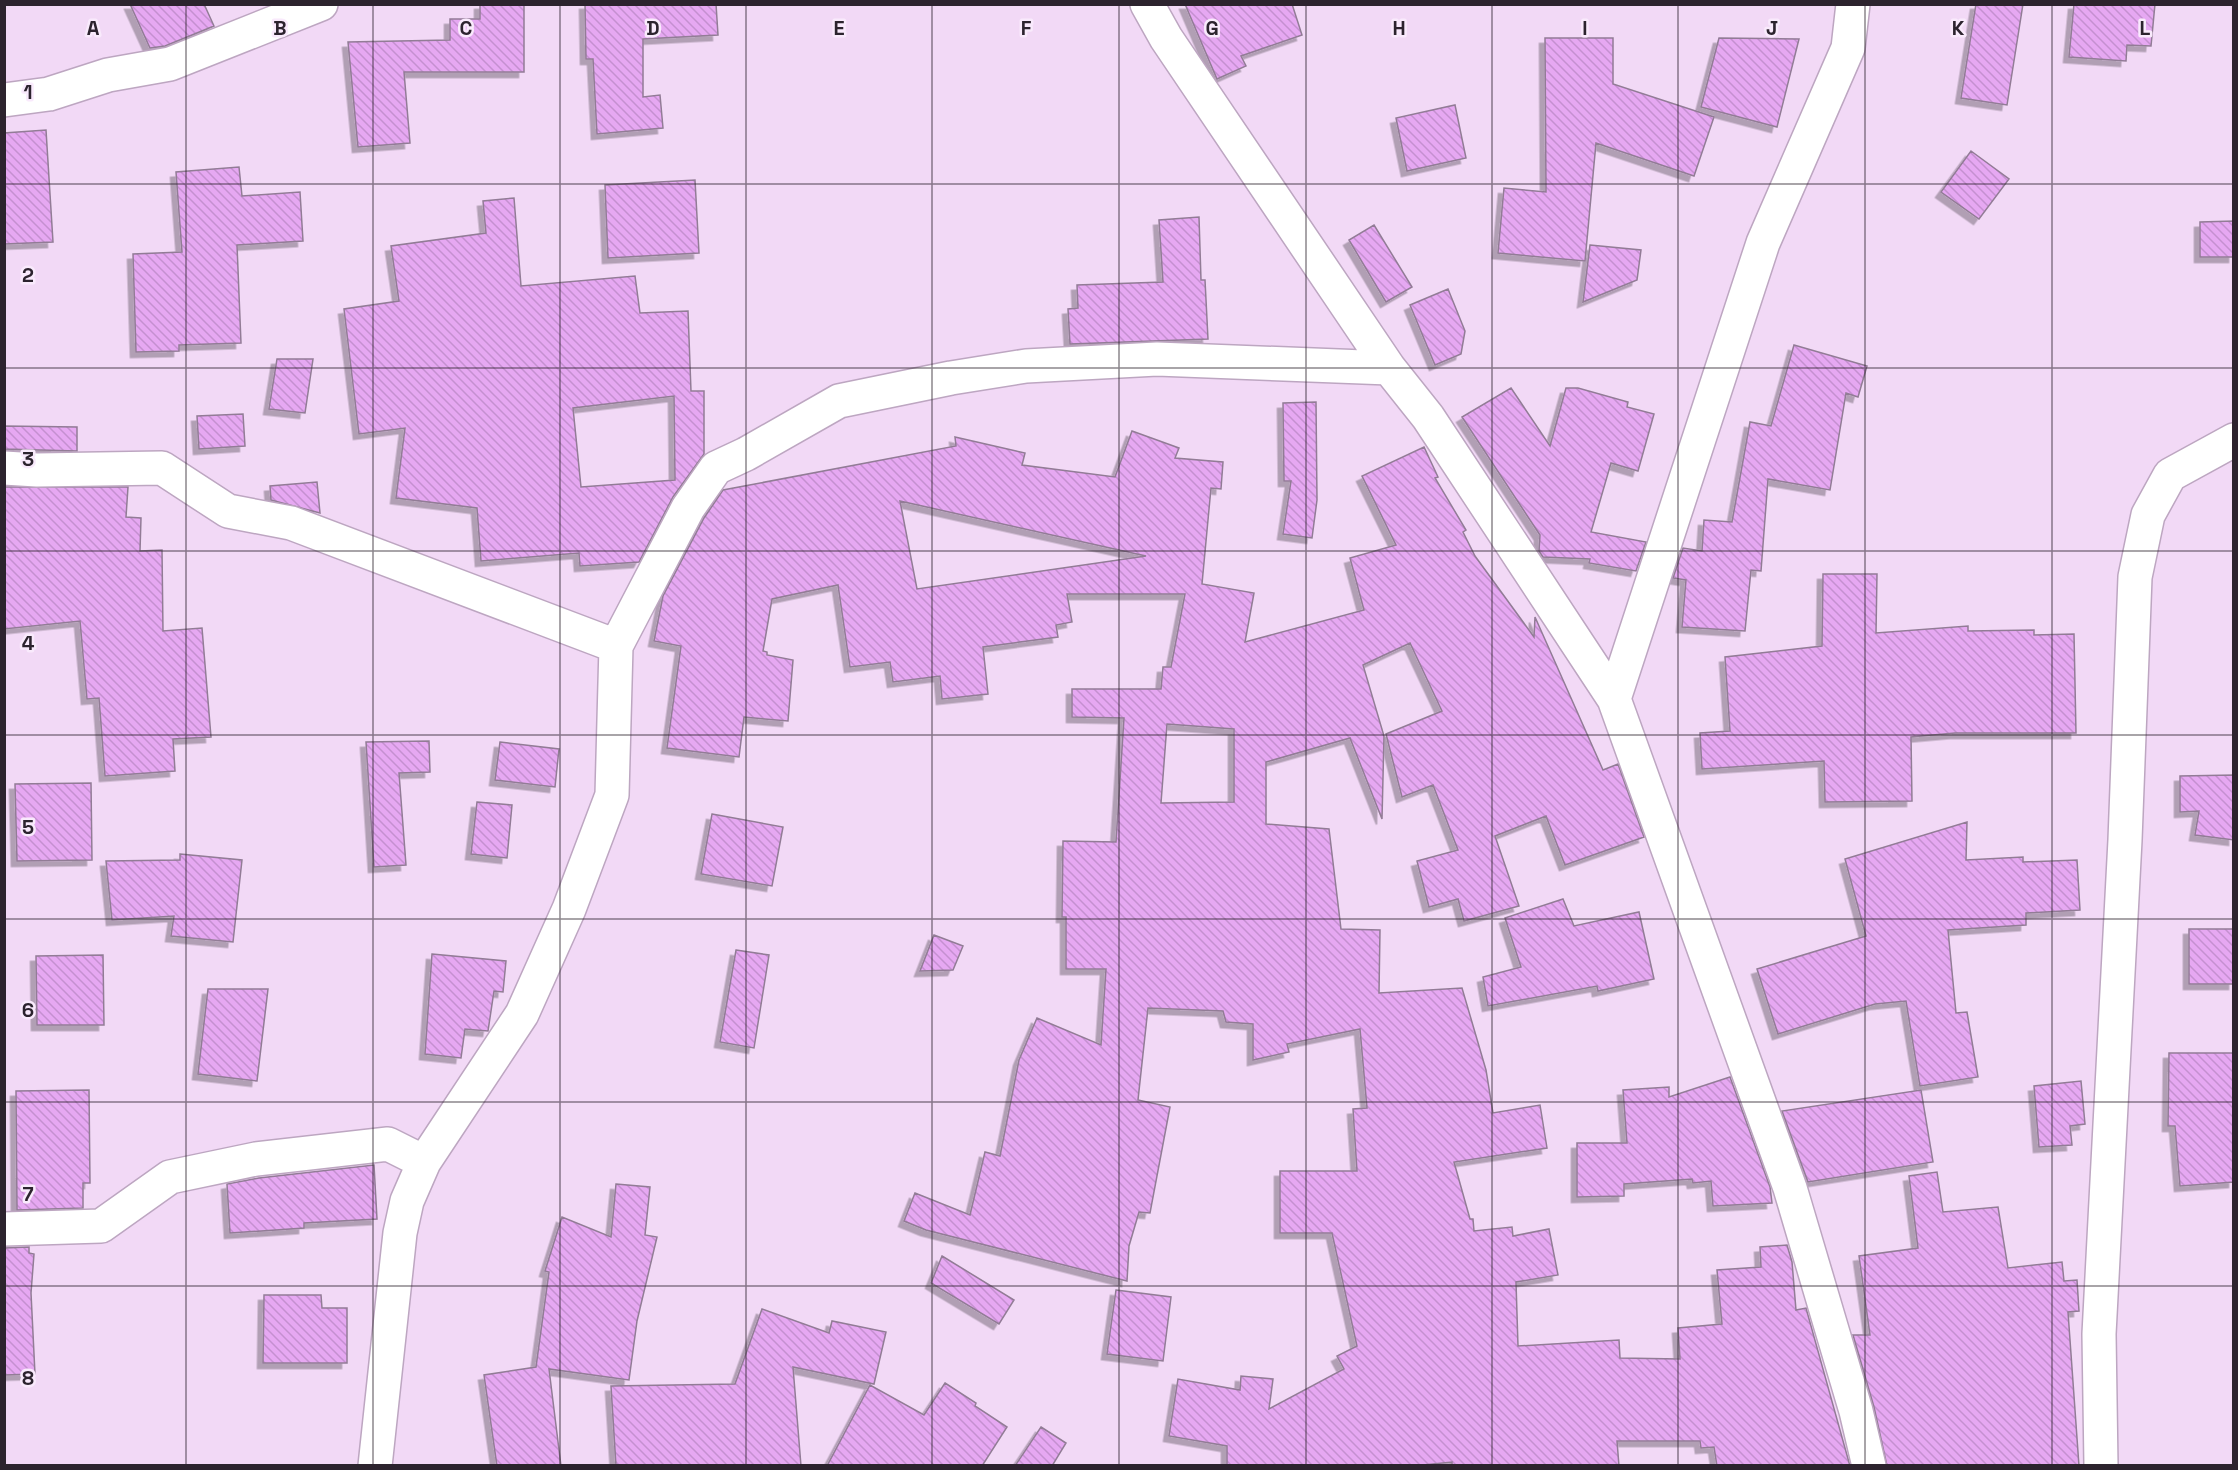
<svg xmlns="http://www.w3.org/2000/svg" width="2238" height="1470" font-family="'Space Grotesk',sans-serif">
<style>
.building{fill:url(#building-back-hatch);stroke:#927c96;stroke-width:1.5;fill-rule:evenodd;filter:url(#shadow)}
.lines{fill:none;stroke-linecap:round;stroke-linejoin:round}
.minor-casing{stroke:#bda6c1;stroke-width:36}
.minor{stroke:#fff;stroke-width:33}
.grid{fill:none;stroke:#2c232e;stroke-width:1.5;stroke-opacity:0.55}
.grid-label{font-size:20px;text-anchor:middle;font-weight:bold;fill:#2c232e;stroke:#f9eafc;stroke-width:5;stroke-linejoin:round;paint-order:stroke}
</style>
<defs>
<pattern id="building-back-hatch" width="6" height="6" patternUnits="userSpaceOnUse" patternTransform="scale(1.5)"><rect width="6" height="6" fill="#e6a8f2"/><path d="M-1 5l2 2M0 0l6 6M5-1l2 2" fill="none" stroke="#c590d0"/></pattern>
<filter id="shadow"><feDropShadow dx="-5.5" dy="5.5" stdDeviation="0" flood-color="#0004"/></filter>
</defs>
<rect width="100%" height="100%" fill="#f2d9f6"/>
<path class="building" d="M130,4H204L214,26L165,46L150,48Z
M480,4H524V72H404L410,143L358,147L348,42L450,40V19H480Z
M585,4H716L718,35L643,39V97L660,95L663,128L597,134L593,59H586Z
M1185,4H1292L1302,35L1241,56L1246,66L1217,79Z
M1976,4H2023L2007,105L1961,98Z
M2074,4H2155L2151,46L2127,45L2126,61L2069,57Z
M1545,38H1613V84L1714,117L1694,176L1596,143L1585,261L1498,253L1504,188L1546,192Z
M1719,38L1799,39L1777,127L1701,107Z
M1455,105L1466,158L1407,171L1396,118Z
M46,130L53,242L4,244V133Z
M1971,151L2009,179L1979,219L1941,192Z
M239,167L242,196L300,192L303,241L237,245L241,343L179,345V351L136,352L133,254L182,252L176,172Z
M695,180L699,253L608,258L605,185Z
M514,198L521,286L635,276L640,313L688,311L691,391H704V454L673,497L639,562L580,566L579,553L481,561L477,508L396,498L405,428L359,434L344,309L399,301L391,246L486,233L483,201ZM674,396L675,480L581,487L573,408Z
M1199,217L1201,280H1205L1208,339L1070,344L1068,309L1078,308L1077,285L1163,282L1159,220Z
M2234,221V257H2200V222Z
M1374,225L1412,287L1386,302L1349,240Z
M1590,245L1641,250L1637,280L1583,302Z
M1448,289L1465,331L1461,354L1435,365L1410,305Z
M1794,345L1867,366L1858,397L1846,393L1830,490L1768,479L1761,571L1751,570L1745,631L1682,627L1686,580L1673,578L1683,548L1702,551L1704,520L1732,522L1750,422L1771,426Z
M277,359H313L305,413L269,409Z
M1511,388L1550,446L1566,388H1578L1628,402L1627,407L1654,414L1638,471L1611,463L1591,532L1646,542L1636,571L1589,563L1590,559L1543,557L1539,551L1540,535L1462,417Z
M1316,402L1317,500L1312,538L1283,534L1291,481H1284L1283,403Z
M243,414L245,446L199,449L197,416Z
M4,426L77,427V451L4,449Z
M1132,431L1179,448L1175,458L1223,462L1221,489L1211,488L1202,584L1254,593L1245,642L1364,610L1350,558L1396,545L1362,476L1424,447L1438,477L1435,478L1466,530L1463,532L1475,556L1534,637L1535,617L1603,770L1618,764L1644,837L1565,865L1546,816L1495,836L1519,906L1464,921L1458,899L1429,907L1417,861L1458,850L1433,785L1402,797L1386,734L1442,711L1410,643L1363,665L1384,736L1382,819L1350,738L1266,762V824L1329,829L1341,929L1380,930L1379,993L1462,988L1486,1070L1493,1113L1540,1105L1547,1148L1454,1162L1470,1219H1473L1474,1231L1512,1227L1513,1236L1549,1229L1558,1275L1516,1282L1518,1346L1619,1340L1620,1358L1680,1359L1678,1328L1722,1324L1717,1270L1761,1267L1760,1247L1787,1245L1792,1262L1796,1310L1806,1308L1850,1466H1717L1714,1447L1701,1448L1700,1441H1617L1619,1466H1452V1462L1413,1466H1227V1446L1169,1436L1178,1379L1240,1390L1241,1376L1273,1379L1269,1409L1344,1369L1337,1356L1357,1346L1332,1233H1280V1171H1357L1353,1109L1367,1108L1360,1029L1287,1044L1289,1052L1253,1060V1024L1226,1022L1223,1011L1148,1008L1138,1100L1170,1107L1150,1213L1139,1212L1129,1246L1127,1281L926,1230L904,1221L915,1193L970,1215L985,1152L1000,1156L1019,1060L1037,1018L1101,1045L1106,969H1066V917H1062L1063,841L1116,842L1124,718L1072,717V689H1161L1163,667H1171L1185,594H1067L1072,622L1056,625L1058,637L983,647L988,694L942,699L940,676L893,682L890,662L850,667L838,585L772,599L763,651L767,652V655L793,660L788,721L744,717L739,757L667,748L681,646L654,641L663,596L704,518L723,490L956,446L955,437L1025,453L1022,465L1115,477ZM900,501L1146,556L917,589ZM1167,724L1234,729V802L1161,803Z
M317,482L320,513L271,500L270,486Z
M4,487H128L126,517L141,518L140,551L162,550L163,631L202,628L211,737L173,739L175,771L105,776L99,698L87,699L80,621L4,629Z
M1823,574H1877L1876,633L1968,626V631L2034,630V635L2074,634L2076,733H1955L1911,737L1912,801L1825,802L1824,761L1702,769L1700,733L1730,731L1725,657L1822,646Z
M429,741L430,772L399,773L406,865L374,867L366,742Z
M500,742L559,749L555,787L495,780Z
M2234,775V840L2195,835L2199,811L2180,812V776Z
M91,783L92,860L17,861L15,784Z
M477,802L512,805L507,858L471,854Z
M712,814L783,827L772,886L701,874Z
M1967,822L1966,860L2023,857V862L2077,860L2080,910L2026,913V925L1948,930L1956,1013L1967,1012L1978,1077L1920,1086L1906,1001L1875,1004L1778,1034L1757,969L1866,936L1845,859Z
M180,854L242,860L233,942L171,936L174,916L112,920L106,861L180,860Z
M1563,899L1574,926L1639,912L1654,979L1598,991L1597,986L1488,1006L1483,977L1521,967L1505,918Z
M2189,929H2234V984H2189Z
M934,935L963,946L953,970L920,971Z
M736,950L769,955L754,1048L720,1042Z
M432,954L506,961L503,992L494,991L488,1031L465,1029L461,1058L425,1054Z
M103,955L104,1025H37L36,956Z
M208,989H268L257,1081L198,1074Z
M2169,1053H2234V1182L2180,1186L2175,1126H2168Z
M1730,1077L1770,1187L1772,1203L1713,1206L1711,1181L1693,1183L1692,1179L1624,1184V1196L1577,1197V1143H1627L1623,1090L1669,1087V1097Z
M2081,1081L2085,1124L2070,1126L2072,1145L2039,1147L2034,1086Z
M89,1090L90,1183H83V1208L17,1210L16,1091Z
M1921,1090L1933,1162L1808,1182L1782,1111Z
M374,1165L377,1219L304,1223V1228L230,1233L227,1184L259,1178Z
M1937,1172L1943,1212L1998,1207L2008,1268L2062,1262L2064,1281L2077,1280L2079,1311L2068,1312L2079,1466H1887L1874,1407L1853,1335H1870L1859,1256L1918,1248L1909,1176Z
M616,1184L650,1187L645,1235L657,1237L637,1321L629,1380L549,1369L561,1466H497L484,1375L536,1367L549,1272L545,1271L562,1217L611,1237Z
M29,1247V1253L34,1254L31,1293L35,1374L4,1375V1248Z
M942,1256L1014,1300L999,1324L931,1283Z
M1116,1290L1171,1297L1163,1361L1107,1354Z
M264,1295H321L322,1308H347V1363H263Z
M762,1309L829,1333L832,1321L886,1332L874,1384L793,1367L801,1466H616L611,1386L735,1384Z
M945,1383L976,1403L975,1406L1007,1427L982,1466H827L870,1385L924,1415Z
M1041,1427L1066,1443L1052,1466H1015Z"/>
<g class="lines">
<g class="minor-casing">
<path id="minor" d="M1147,4L1166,38L1389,368L1428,417L1614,699L1790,1188L1856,1411L1869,1466
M4,100L49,94L108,75L170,64L321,4
M4,468L37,470L162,468L228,511L291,523L616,646
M1614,699L1763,243L1848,48L1853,4
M4,1229L101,1226L170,1177L256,1159L388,1144L424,1162
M375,1466L400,1233L407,1201L424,1162L522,1014L569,909L612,795L616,646L688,508L716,468L746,454L839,401L951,378L1026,366L1157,359L1389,368
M2101,1466L2099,1334L2125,840L2135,577L2148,515L2170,475L2234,440"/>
</g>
<use href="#minor" class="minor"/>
</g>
<path class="grid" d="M186,4V1466M373,4V1466M560,4V1466M746,4V1466M932,4V1466M1119,4V1466M1306,4V1466M1492,4V1466M1678,4V1466M1865,4V1466M2052,4V1466M4,184H2234M4,368H2234M4,551H2234M4,735H2234M4,919H2234M4,1102H2234M4,1286H2234"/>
<g class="grid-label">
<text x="93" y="35">A</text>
<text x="280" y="35">B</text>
<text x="466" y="35">C</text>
<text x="653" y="35">D</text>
<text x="839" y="35">E</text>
<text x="1026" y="35">F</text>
<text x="1212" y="35">G</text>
<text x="1399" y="35">H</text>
<text x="1585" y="35">I</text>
<text x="1772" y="35">J</text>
<text x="1958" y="35">K</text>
<text x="2145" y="35">L</text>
<text x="28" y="99">1</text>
<text x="28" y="282">2</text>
<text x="28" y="466">3</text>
<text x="28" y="650">4</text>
<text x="28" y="834">5</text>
<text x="28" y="1017">6</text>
<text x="28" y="1201">7</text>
<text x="28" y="1385">8</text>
</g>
<rect width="2238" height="1470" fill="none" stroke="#2c232e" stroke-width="12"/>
</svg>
